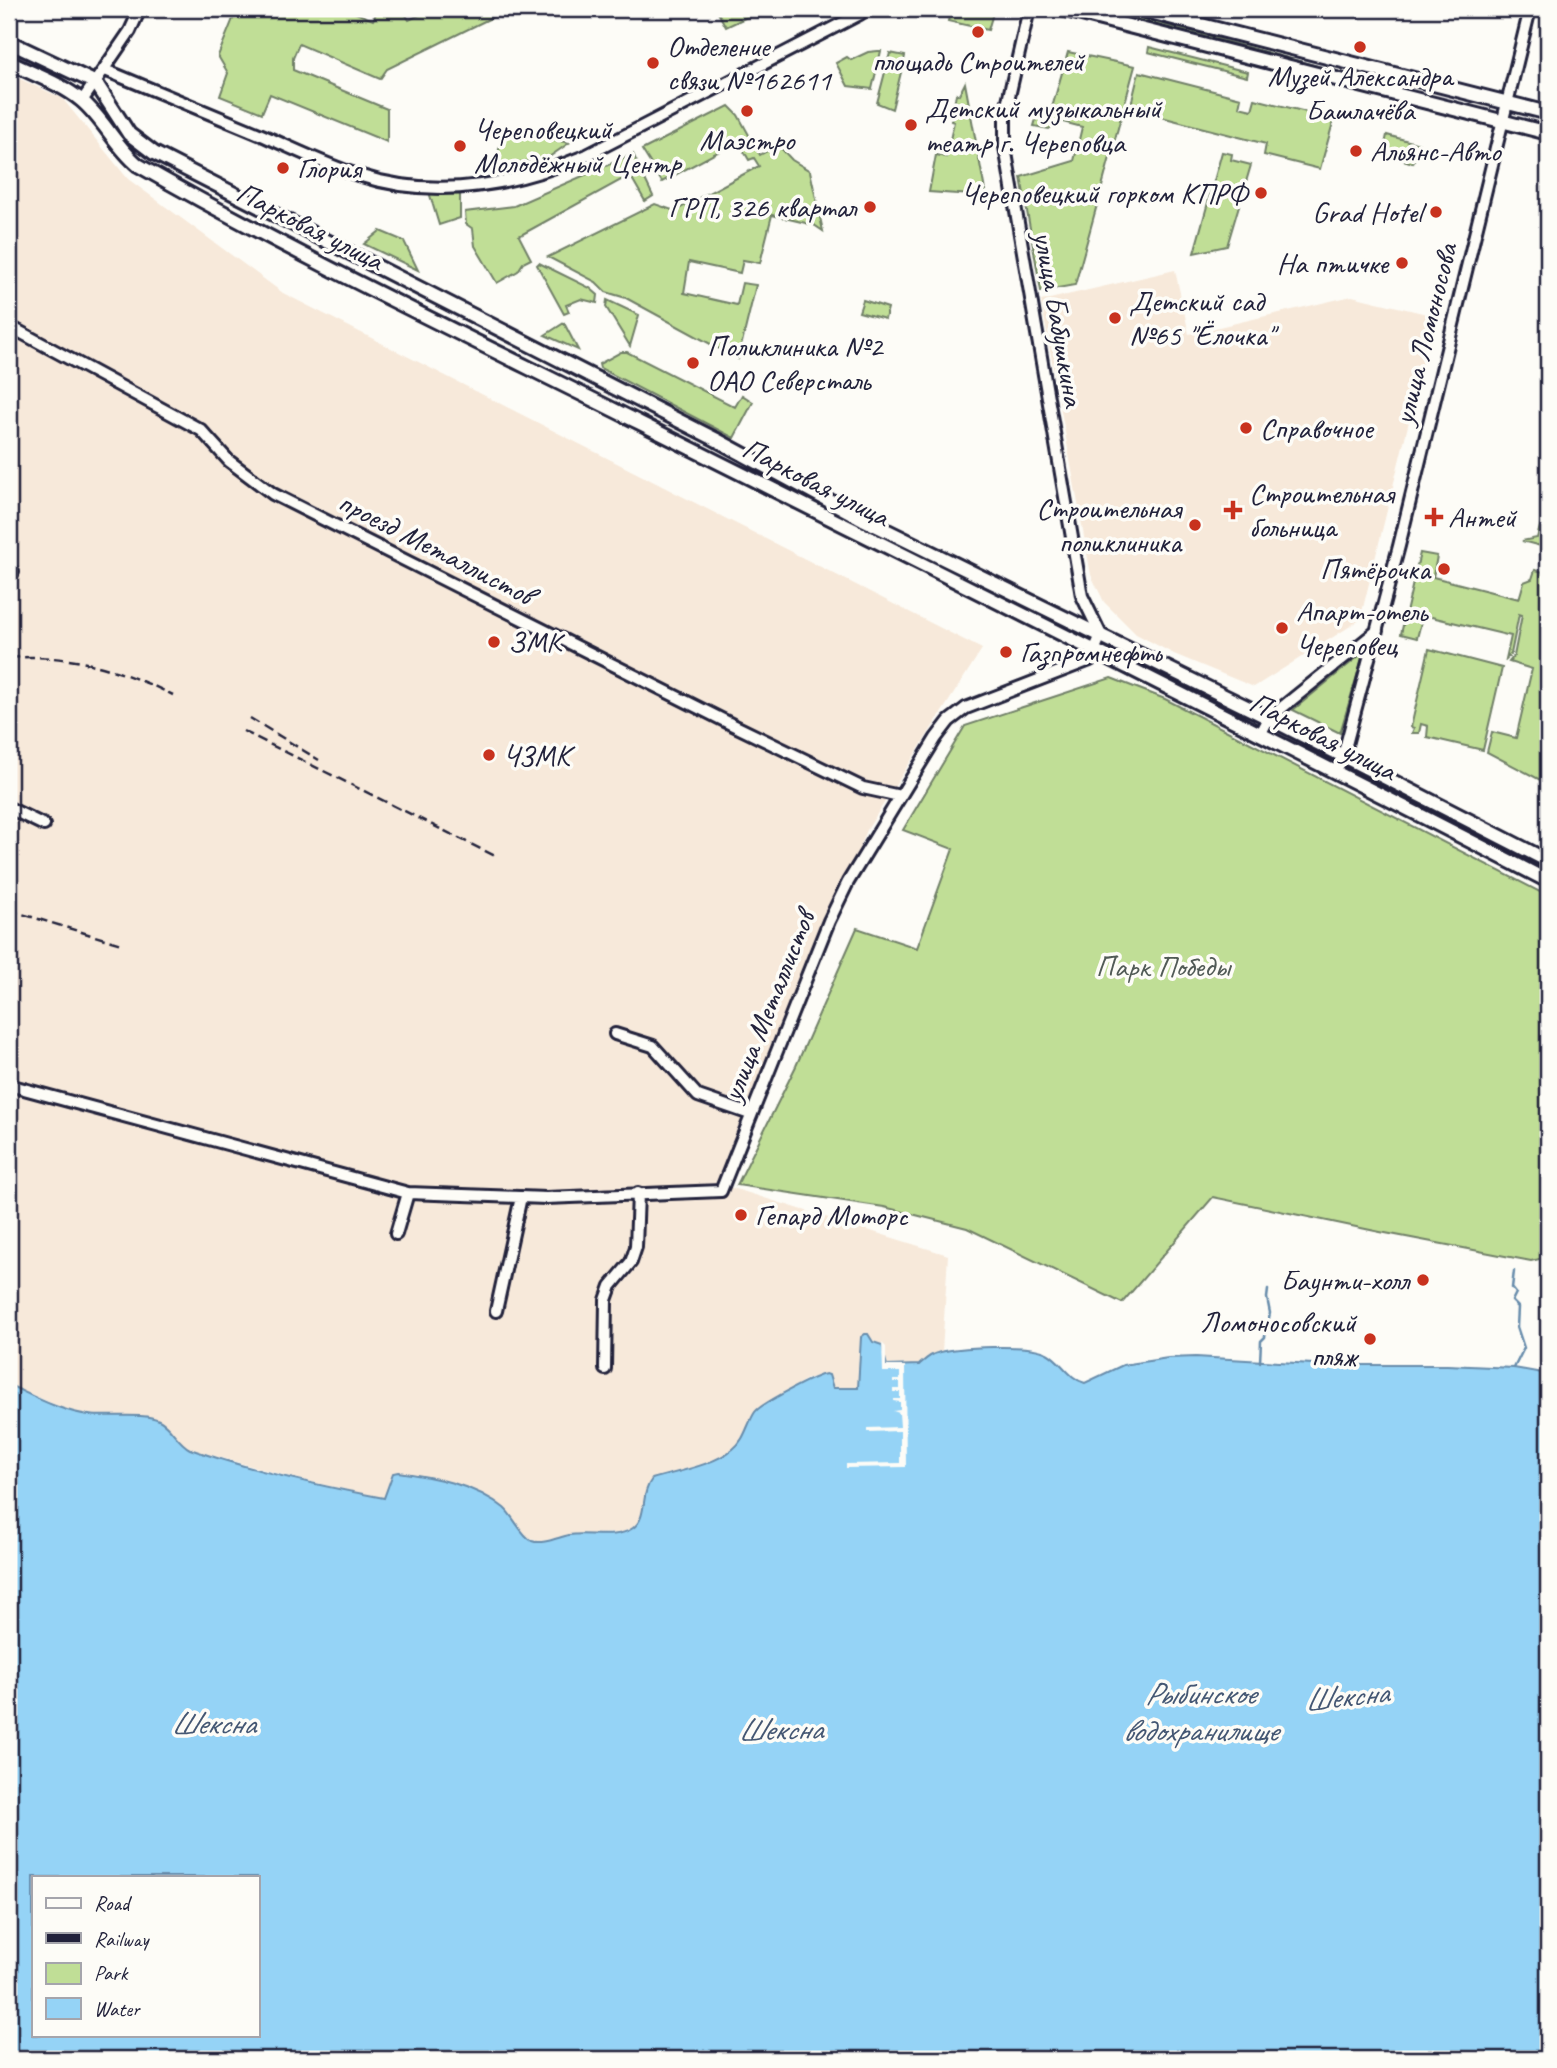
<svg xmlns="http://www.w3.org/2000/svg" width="1557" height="2068" font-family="Caveat,sans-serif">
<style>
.built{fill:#f7e9da}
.green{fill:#c0de96;stroke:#718068;stroke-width:2}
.water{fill:#95d3f6;stroke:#678cab;stroke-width:2;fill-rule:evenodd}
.pier{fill:#fdfcf7}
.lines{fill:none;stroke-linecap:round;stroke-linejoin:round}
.stream{stroke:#678cab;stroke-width:2.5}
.minor-casing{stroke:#22223b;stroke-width:16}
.major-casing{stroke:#22223b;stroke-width:18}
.minor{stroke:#fdfcf7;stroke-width:10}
.major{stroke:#fdfcf7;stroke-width:12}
.rail{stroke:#22223b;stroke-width:2.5;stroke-dasharray:10 5;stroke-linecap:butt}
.poi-dot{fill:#c8321e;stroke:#fdfcf7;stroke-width:2.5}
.labels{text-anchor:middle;stroke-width:7;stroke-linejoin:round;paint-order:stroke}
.poi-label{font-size:30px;fill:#22223b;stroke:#fdfcf7;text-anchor:start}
.street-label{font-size:30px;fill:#22223b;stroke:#fdfcf7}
.park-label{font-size:30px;fill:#515a56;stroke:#fdfcf7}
.water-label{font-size:32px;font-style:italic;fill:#445773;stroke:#fdfcf7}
</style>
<rect width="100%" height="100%" fill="#fdfcf7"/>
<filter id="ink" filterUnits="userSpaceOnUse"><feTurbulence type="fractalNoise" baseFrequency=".0143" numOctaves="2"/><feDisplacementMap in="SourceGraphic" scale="14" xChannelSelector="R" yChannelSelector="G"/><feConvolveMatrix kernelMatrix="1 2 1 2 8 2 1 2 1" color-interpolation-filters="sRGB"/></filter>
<g filter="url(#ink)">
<path class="built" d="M9,74L62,98L128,179L283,293L982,649L867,830L723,1185L948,1255L942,1352L929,1356L919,1365L886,1366L876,1343L868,1335L865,1334L861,1337L858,1388H833L820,1375L807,1379L757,1409L736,1447L729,1452L712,1461L660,1477L641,1519L632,1528L620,1533L570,1535L538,1542L528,1537L501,1505L469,1489L445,1480L384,1498L369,1495L294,1478L190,1449L150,1417L112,1418L72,1412L9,1385Z
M1175,270L1189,334L1352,296L1435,316L1360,620L1254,687L1174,654L1136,634L1104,602L1091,575L1041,301Z"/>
<path class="green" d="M237,9H346L373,20L378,9H402L409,20L432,9H544L522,19L509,9L387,69L380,79L299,44L293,58V70L387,109V142L270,94L262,113L220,96L228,73L218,56Z
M716,9H764L726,27Z
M951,9L994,10L988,30L948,21Z
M1072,9H1106L1493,113Z
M1149,47L1248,72L1247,77L1148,52Z
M878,51H881L872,89L848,86L836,63L847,57L851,60L868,52Z
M1068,52L1135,66L1075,285L1041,291L1021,177L1074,161L1082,127L1059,121L1049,129L1034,126L1037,116L1049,118Z
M890,53L905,56L892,109L877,103Z
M1139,72L1241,98L1239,107L1252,110L1255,99L1334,119L1320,169L1264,155L1266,144L1130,109Z
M965,83L986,196L929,192L936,155L946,157L954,122L951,121L956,94L959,95Z
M729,106L738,115L760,155L778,145L792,160L810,171L823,231L814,225L772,215L760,263L743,260L740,273L689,262L684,293L737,305L742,283L756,285L738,359L626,298L606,292L596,282L548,257L655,204L675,211L759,166L754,158L749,160L738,141L662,182L642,150Z
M505,128L569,143L549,157L494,167Z
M1387,135L1419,144L1413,163L1383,154Z
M1222,152L1232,154L1231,160L1251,165L1227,246L1194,253Z
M633,154L653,196L645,201L630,175L519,236L531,259L523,263L518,271L497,283L475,246L473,229L466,224L465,212L514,206Z
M429,192H460V218L439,225Z
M380,231L404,241L418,270L364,244Z
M539,263L590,288L598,295L597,303L581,299L566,305L569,312L564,314L537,265Z
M607,300L639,315L630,346L606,307Z
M863,300L888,308L885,319L859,312Z
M564,323L578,350L545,335Z
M621,352H627L735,407L742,395L753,402L734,438L600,368L599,364Z
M1548,495V548L1522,541L1537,538Z
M1420,553L1437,556L1433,577L1519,599L1524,582L1532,579L1535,570L1548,573V784L1487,752L1492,732L1516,738L1532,669L1509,662L1514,656L1522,615L1519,614L1511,654L1506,659L1511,636L1423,615L1417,638L1401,634Z
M1429,649L1502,668L1483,750L1427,737L1428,726L1421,724L1419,733H1412L1414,728L1411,727Z
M1364,652L1340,733L1293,710Z
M1111,678L1165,699L1548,896V1257L1531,1261L1380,1232L1213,1197L1122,1303L967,1228L884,1207L737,1185L796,1066L857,928L917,948L953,849L903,830L965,726Z
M1361,771L1548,867V873L1359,776Z"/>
<path class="water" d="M865,1334H868L873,1342L882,1345L887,1366L919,1365C925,1360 929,1355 937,1353C956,1347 1030,1343 1047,1353C1062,1361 1068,1378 1085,1383L1123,1365L1168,1358L1196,1357L1330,1365H1447L1514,1368L1548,1374V2059H9V1385C35,1397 60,1411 89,1415C108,1418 144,1412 159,1420C171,1426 177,1442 190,1449C253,1471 319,1486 384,1498L393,1473L398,1472C434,1477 476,1485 504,1508C514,1517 521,1535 532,1541C542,1545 559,1537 569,1535C589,1532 616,1540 633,1528C648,1517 640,1494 652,1479C678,1471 712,1466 733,1449C745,1440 747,1424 755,1412C761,1404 815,1375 826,1374L829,1375L833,1388H858L861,1337ZM33,1877H257V2035H33Z"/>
<path class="pier" d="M882,1343L886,1347V1366H905L906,1467L846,1468V1464L900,1463V1431L867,1432V1428L900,1427L899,1413L893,1411L900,1410V1402L893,1401V1399H900V1392H893V1389H900V1382H893V1380H900V1372H883Z"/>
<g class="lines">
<path class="stream" d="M1514,1271L1512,1288L1516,1293L1512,1301L1518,1307L1517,1327L1524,1348L1514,1368
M1260,1362L1261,1341L1265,1337L1270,1313L1267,1298L1268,1290"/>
<g class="minor-casing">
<path id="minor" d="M105,70C158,92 211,114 264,136C294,149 326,165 358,175C435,200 514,186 587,155L860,14L863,9
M82,101L130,31L140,9
M9,326L201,430L229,461L273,494L731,724L863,788L900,796
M9,571L13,572
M1261,733L1269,718L1377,631
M1336,771L1343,756L1399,546L1530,9
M9,808L44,825
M615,1034L653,1046L698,1096L750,1114
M9,1085L408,1193L546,1198L721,1191L829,921L848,882L936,738L949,721L966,708L1090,660L1101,635L1082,596L1005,147V114L1029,9
M396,1234L408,1193
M496,1311L521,1197
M605,1369L606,1300L611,1286L631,1262L636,1247L638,1193"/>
</g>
<g class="major-casing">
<path id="major" d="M1062,9L1548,133
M1138,9L1548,113
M9,42L96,83L129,134L154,153L715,439L863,519L1269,718L1548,861
M9,62C32,74 60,83 81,100C103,118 115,146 138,165C301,258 472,339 640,423C943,575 1247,725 1548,881"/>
</g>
<use href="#minor" class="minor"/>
<use href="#major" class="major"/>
<path class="rail" d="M9,658C70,653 119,669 173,695
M250,718L319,760
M243,731L497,857
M9,910L121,944"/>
</g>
</g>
<g class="poi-dot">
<circle cx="978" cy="32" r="7"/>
<circle cx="1360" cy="47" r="7"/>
<circle cx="653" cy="63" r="7"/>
<circle cx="747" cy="111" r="7"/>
<circle cx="911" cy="125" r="7"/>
<circle cx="460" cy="146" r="7"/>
<circle cx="1356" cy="151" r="7"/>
<circle cx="283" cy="168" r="7"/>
<circle cx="1261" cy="193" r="7"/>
<circle cx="870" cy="207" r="7"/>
<circle cx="1436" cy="212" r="7"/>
<circle cx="1402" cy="263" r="7"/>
<circle cx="1115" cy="318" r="7"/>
<circle cx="693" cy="363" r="7"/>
<circle cx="1246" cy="428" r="7"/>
<path d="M1229.5 499.5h7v7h7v7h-7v7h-7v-7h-7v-7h7z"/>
<path d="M1430.5 506.5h7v7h7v7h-7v7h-7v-7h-7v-7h7z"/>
<circle cx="1195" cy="525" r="7"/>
<circle cx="1444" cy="569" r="7"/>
<circle cx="1282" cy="628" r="7"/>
<circle cx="494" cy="642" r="7"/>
<circle cx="1006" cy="652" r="7"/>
<circle cx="489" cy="755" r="7"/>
<circle cx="741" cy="1215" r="7"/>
<circle cx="1423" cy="1280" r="7"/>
<circle cx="1370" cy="1339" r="7"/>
</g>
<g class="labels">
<g class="poi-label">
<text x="667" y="56">Отделение<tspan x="667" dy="34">связи №162611</tspan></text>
<text x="978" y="71" text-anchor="middle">площадь Строителей</text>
<text x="1360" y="86" text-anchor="middle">Музей Александра<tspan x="1360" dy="34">Башлачёва</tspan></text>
<text x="925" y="118">Детский музыкальный<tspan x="925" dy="34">театр г. Череповца</tspan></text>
<text x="474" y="139">Череповецкий<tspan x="474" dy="34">Молодёжный Центр</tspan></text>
<text x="747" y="150" text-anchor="middle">Маэстро</text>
<text x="1370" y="161">Альянс-Авто</text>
<text x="297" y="178">Глория</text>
<text x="1247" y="203" text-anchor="end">Череповецкий горком КПРФ</text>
<text x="856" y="217" text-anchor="end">ГРП, 326 квартал</text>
<text x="1422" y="222" text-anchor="end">Grad Hotel</text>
<text x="1388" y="273" text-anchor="end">На птичке</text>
<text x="1129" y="311">Детский сад<tspan x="1129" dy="34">№65 "Ёлочка"</tspan></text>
<text x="707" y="356">Поликлиника №2<tspan x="707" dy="34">ОАО Северсталь</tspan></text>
<text x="1260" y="438">Справочное</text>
<text x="1249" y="503">Строительная<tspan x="1249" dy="34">больница</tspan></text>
<text x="1181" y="518" text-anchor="end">Строительная<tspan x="1181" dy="34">поликлиника</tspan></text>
<text x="1448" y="527">Антей</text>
<text x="1430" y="579" text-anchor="end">Пятёрочка</text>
<text x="1296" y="621">Апарт-отель<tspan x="1296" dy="34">Череповец</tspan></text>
<text x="508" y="652">ЗМК</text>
<text x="1020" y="662">Газпромнефть</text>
<text x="503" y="765">ЧЗМК</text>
<text x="755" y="1225">Гепард Моторс</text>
<text x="1409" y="1290" text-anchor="end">Баунти-холл</text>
<text x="1356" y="1332" text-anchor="end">Ломоносовский<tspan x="1356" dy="34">пляж</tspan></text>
</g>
<g class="street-label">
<text transform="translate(310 226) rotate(27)" y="10">Парковая улица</text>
<text transform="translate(1059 319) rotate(80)" y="10">улица Бабушкина</text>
<text transform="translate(1425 334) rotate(-76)" y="10">улица Ломоносова</text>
<text transform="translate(816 482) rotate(27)" y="10">Парковая улица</text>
<text transform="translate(436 548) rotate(27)" y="10">проезд Металлистов</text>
<text transform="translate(1323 736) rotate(27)" y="10">Парковая улица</text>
<text transform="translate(768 1006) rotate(-68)" y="10">улица Металлистов</text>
</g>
<g class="park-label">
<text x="1163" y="976">Парк Победы</text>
</g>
<g class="water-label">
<text x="1200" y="1704">Рыбинское<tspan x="1200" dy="37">водохранилище</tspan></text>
<text transform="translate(1346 1696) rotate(-6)" y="11">Шексна</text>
<text x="213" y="1734">Шексна</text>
<text transform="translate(780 1729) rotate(-1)" y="11">Шексна</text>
</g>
</g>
<rect width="1557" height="2068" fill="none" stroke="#fdfcf7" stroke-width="35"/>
<rect x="18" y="18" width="1522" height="2033" fill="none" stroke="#22223b" stroke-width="2.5" filter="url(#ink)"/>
<rect x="32" y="1876" width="228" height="161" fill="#fdfcf7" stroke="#a5a5ac" stroke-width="2"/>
<rect x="46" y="1898" width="35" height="10" fill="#fdfcf7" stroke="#a5a5ac" stroke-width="2"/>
<text x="94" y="1910" font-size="21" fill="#22223b">Road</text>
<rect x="46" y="1933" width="35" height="10" fill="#22223b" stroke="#a5a5ac" stroke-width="2"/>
<text x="94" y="1946" font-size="21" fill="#22223b">Railway</text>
<rect x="46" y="1963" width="35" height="21" fill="#c0de96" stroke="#a5a5ac" stroke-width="2"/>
<text x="94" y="1980" font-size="21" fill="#22223b">Park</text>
<rect x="46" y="1998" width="35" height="21" fill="#95d3f6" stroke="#a5a5ac" stroke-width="2"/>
<text x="94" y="2016" font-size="21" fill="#22223b">Water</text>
</svg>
